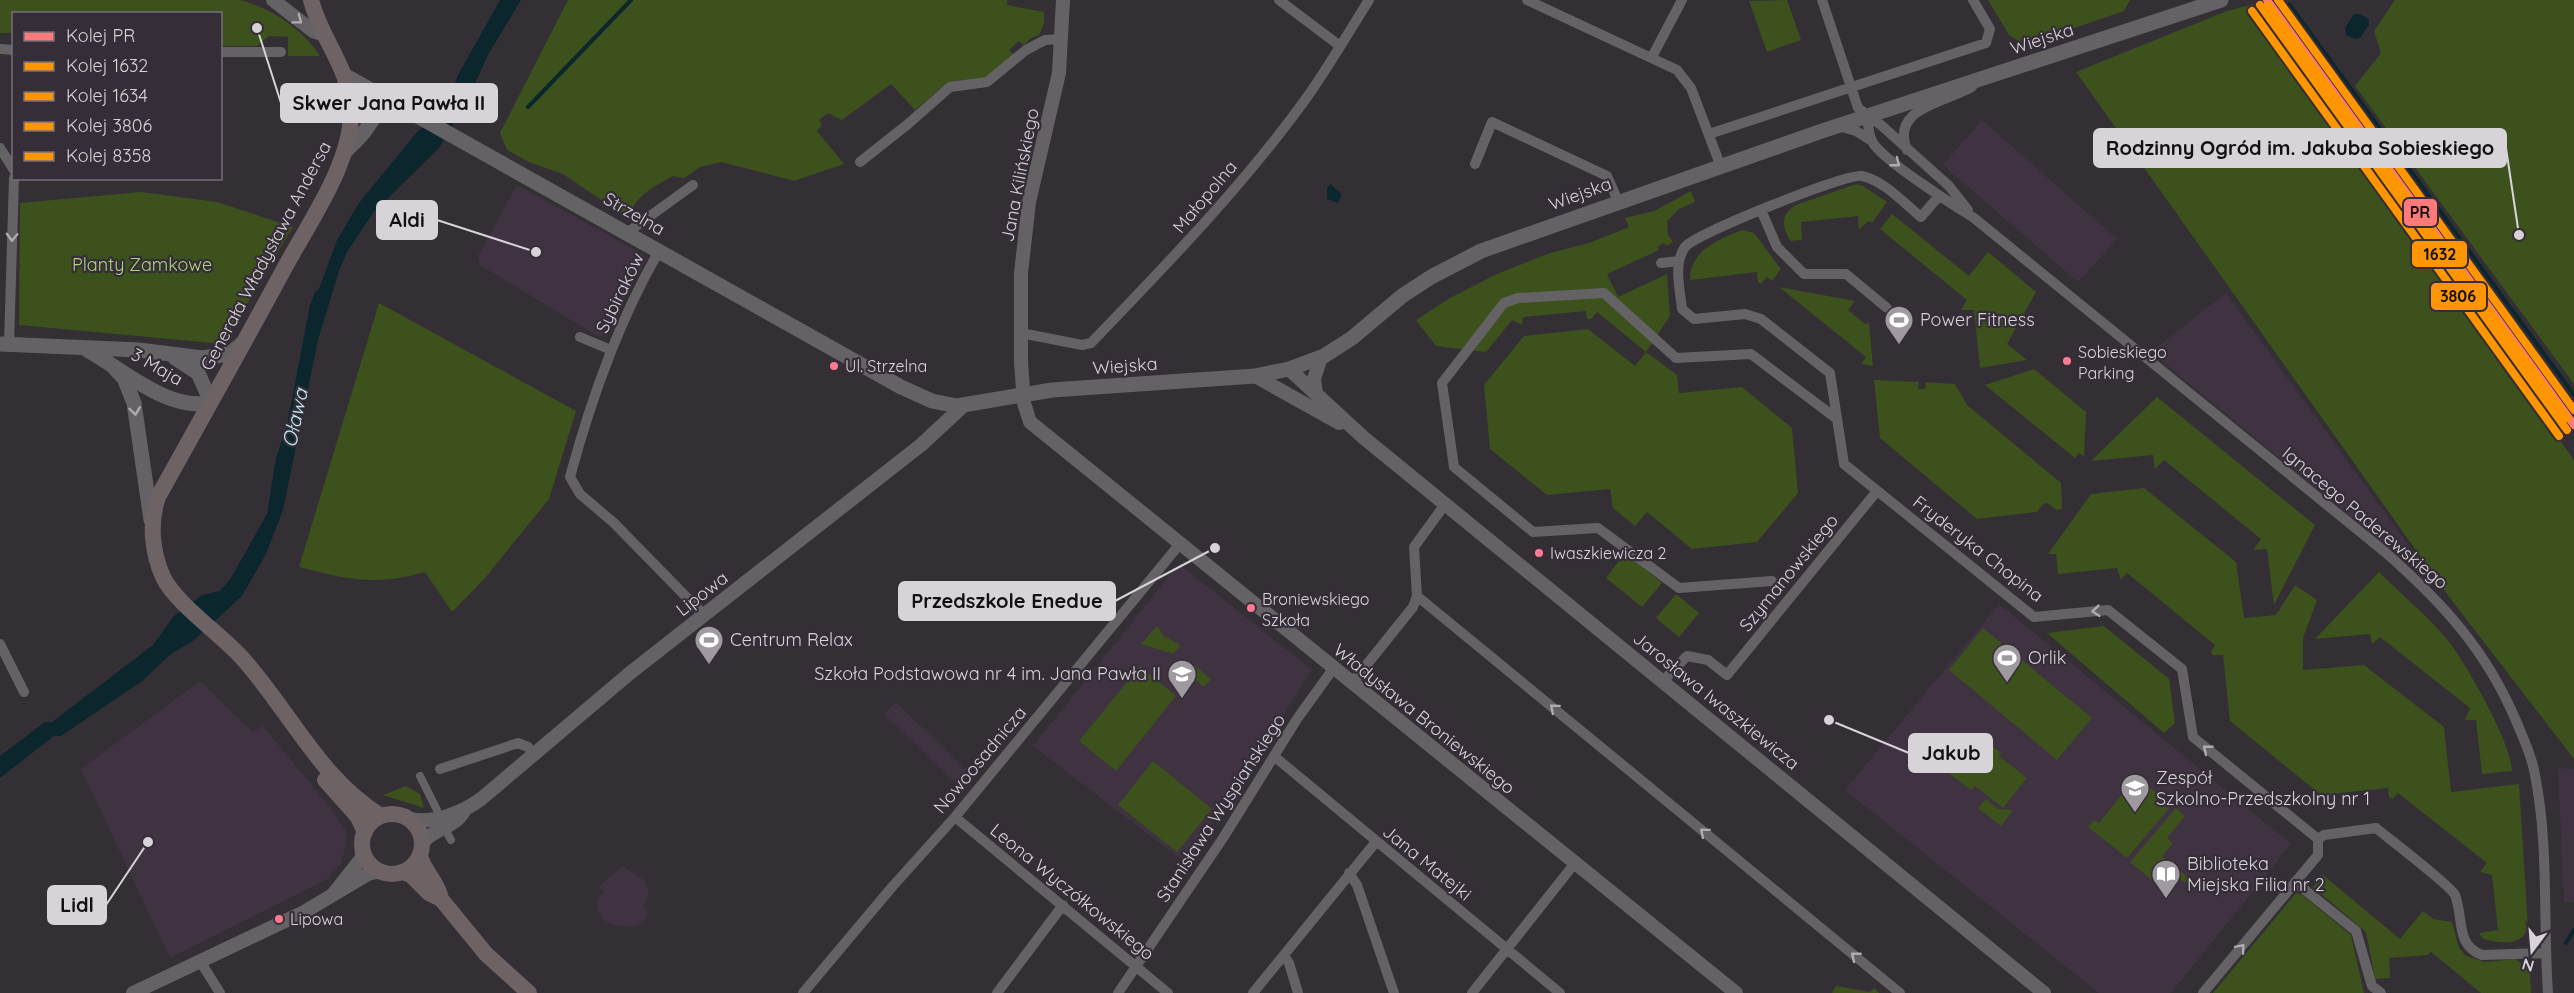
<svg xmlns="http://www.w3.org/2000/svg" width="2574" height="993" font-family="Quicksand,sans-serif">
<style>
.built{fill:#3f3342}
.green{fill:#3c511c}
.water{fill:#0b272d}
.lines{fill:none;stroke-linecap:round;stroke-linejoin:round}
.stream{stroke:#0b272d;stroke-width:4}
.pedestrian{stroke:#656266;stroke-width:8}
.minor{stroke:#656266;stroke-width:10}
.tertiary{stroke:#656266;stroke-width:14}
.secondary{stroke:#656266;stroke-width:15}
.primary{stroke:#6d6365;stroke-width:16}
.rail-1-casing{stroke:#352d37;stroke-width:12}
.rail-2-casing{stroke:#352d37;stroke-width:12}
.rail-3-casing{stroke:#352d37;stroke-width:12}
.rail-4-casing{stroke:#352d37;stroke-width:12}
.rail-5-casing{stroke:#352d37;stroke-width:12}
.rail-1{stroke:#fe7a7a;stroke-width:8}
.rail-2{stroke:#ff9500;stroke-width:8}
.rail-3{stroke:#ff9500;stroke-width:8}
.rail-4{stroke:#ff9500;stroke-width:8}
.rail-5{stroke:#ff9500;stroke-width:8}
.oneway{stroke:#b0abb1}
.bus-dot{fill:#fe7a93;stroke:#352d37;stroke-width:2}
.labels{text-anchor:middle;stroke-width:4.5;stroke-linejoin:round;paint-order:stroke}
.bus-label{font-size:16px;fill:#d8d3d9;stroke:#352d37;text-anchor:start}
.street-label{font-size:18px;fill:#d8d3d9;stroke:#352d37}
.park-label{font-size:18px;fill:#add57d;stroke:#352d37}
.poi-label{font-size:18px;fill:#d8d3d9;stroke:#352d37;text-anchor:start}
.water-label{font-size:20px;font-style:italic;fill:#bdebf6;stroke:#352d37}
.leader{fill:none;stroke:#d8d3d9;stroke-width:2}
.callout-dot{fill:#d8d3d9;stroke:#352d37;stroke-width:2}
.callout{fill:#d8d3d9;stroke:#d8d3d9;stroke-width:2}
.callout-label{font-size:20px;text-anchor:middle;font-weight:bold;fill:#111}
.line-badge{stroke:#352d37;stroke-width:2}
.pale-badge-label{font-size:16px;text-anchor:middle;font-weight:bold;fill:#111}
</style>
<rect width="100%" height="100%" fill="#342f35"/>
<path class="built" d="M1982,120L2117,239L2078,282L1943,165Z
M517,185L648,257L601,338L480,265L478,256Z
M2226,293L2413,552L2403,560L2151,352Z
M1179,564L1312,670L1187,864L1033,746Z
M1999,604L2291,844L2171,993H2099L1845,790Z
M200,681L252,732L263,726L329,806L346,831L347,840L341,864L326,880L170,958L81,769Z
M896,702L968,772L957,784L884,714Z
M2558,768L2574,769V902H2564Z
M623,866L645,881L649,895L643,906L649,914L637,926L625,927L610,924L602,918L597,908L598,899L605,891L598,887Z"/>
<path class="green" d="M0,0H239C270,7 303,29 320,56H288V37L269,36L257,46H221L220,14H14L13,33H0Z
M568,0H1007V5L1044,12V23L1039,35L1031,38L1024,45L1019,41L1009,50L1014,55L982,80H962L947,83L915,110L891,84L842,120L828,113L819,120L822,125L817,131L844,164L794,181L722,162L700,167L684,178L673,176C655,186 639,193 630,213L622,214L563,174L529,162L507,150L500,133Z
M1787,0L1801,40L1767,52L1749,1Z
M1988,0H2130L2124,11L2025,45L2009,35Z
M2395,0H2574V384L2355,86L2381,53L2374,31Z
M2258,3L2325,106L2574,460V759L2450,598L2076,72L2227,11Z
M1856,184L1863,186L1887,202L1872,223L1869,221L1859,229L1858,216L1801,222L1802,240L1790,241C1782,225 1780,215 1796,205Z
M1691,191L1695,202L1679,209L1667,221L1668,235L1673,242L1667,246L1664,243L1657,247L1659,250L1607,274L1618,297L1667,274L1670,316L1646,352L1677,375L1679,393L1742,387L1792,428L1798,493L1757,542L1692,549L1647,512L1635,526L1613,508L1610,489L1547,495L1490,449L1484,385L1524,336L1588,329L1635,366L1646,352L1597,312L1591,319H1587L1586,311L1523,317L1522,325L1512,320L1486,352L1436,346L1416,320L1450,298L1497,274L1550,253L1589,243L1629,227L1625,218L1654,211Z
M141,192L217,202L293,227L223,344L19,325L20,203Z
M1892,214L1969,276L1988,252L2036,292L2007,344L2027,360L1980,368L1974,310H1961L1967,300L1880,229Z
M1742,230L1754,233L1781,269L1772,281L1767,277L1761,284L1758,282L1757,272L1690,280C1690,250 1718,240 1742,230Z
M1779,287L1855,301L1848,310L1865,324L1869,323L1873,366L1861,364L1866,357Z
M379,303L576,411L549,499L485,578L452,612L425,572C375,586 349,580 299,567Z
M2034,369L2086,412L2084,457L2079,453L2075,458L1985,385Z
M1874,380L1919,382L1918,389H1925L1926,382L1955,384L1967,405L2061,483L2062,509L2057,510L2047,503L2043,504L2037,512L1977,519L1880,438Z
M2157,397L2315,525L2274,605L2267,549L2253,550L2261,539L2164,460L2155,469L2153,455L2091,461Z
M2144,488L2236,562L2244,618L2276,615L2295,585L2317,600L2303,638V670L2364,665L2444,727L2451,792L2519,784L2528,928C2521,947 2500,943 2483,939L2479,933L2498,930L2492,875L2480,872L2487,863L2398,793L2393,799L2389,797L2388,788L2321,795L2230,721L2223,655H2213L2211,652L2215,645L2127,573L2121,580L2117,568L2058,574L2056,554H2048L2091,494Z
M1625,553L1662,583L1642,607L1606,578Z
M2379,572C2401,594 2436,623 2453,647C2470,672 2511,742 2512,771L2482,774L2476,720H2465L2470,708L2380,637L2372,644L2370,634L2315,639Z
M1676,594L1699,613L1679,637L1656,618Z
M1157,626L1164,636L1179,644L1180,647L1173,654L1141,644Z
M2104,626L2169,679L2175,723L2164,733L2047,633Z
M1983,628L2092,718L2057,760L1949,670Z
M1189,661L1211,679L1204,687L1191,676L1185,665Z
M1140,666L1176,696L1116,771L1079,741Z
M1972,734L1976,737L1978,734L2001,753L1999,756L2027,778L2003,808L1975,786L1971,790L1947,772L1951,767L1947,764Z
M1153,761L1212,809L1177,852L1118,805Z
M2136,777L2172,805L2127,858L2088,827L2094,820L2099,823Z
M406,786L420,794L424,808L383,795Z
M1986,799L1998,809L2013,810L2001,826L1978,808Z
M2176,808L2185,816L2167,838L2173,843L2162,856L2191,880L2187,884L2180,879L2168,893L2130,862Z
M2323,875L2400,939L2423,911L2433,919L2452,922L2459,948L2466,956L2485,962L2515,959L2530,970L2531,993H2481L2430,951L2428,955L2389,958L2390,978L2375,979L2366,932L2313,887Z
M2296,893L2302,895L2351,935L2364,993H2213Z
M1836,986L1870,992L1874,988L1879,993H1832Z"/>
<path class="water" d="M500,0H521L488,55L465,105L439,148L373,213L347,252L339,271L318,340L283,510L266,554L242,596L193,641L171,654L141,682L61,736H54L0,778V756L45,722H52L153,645L174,616L202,595L220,591L231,578L267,514L276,458L287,425L310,305L315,292L319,289L337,240L359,203L417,132L447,103L458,75Z
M2354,14H2360L2369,19V25L2360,38L2355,39L2346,35L2345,28Z
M1330,184L1342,194L1338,203L1327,199V188Z"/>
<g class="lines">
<path class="stream" d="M2289,4L2574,395
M471,82L487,89
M528,107L631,0
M2566,943L2574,930"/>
<path class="pedestrian" d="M420,776L439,814
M446,831L451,840"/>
<path class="minor" d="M1279,0L1340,46
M1527,0L1677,70L1691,88L1721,167
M1822,0L1858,108L1881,125L1949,186L1968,210
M0,49L14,50
M220,52H281
M1652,57L1682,0
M1868,116C1868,125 1868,135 1873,143C1885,162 1952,204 1974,218L2385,552C2443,603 2487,651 2517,723C2524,740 2532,756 2535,775C2549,845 2543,921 2548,993
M1838,126L1856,131L1872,141
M1709,134L1986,43L1990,29L1973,0
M0,148L14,170
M1907,150C1890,108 1944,103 1972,87
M860,162L908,124L950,87L987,82L1026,50L1045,40L1061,39
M1475,164L1492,122L1607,176L1618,201
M1939,196L1921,217C1905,204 1883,180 1862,176C1846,173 1695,234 1685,247C1673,264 1680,289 1682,309L1694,319L1745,314L1761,319L1830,373L1844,464L2034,617L2108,610L2182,669L2193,737L2318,839
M1761,210L1777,247L1804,274H1846L1887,308
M628,232L693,185
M659,251C618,322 591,399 570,477L580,494L614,523L704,615
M1661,263L1679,261
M1021,333L1082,345L1091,343C1166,265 1241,188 1305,100C1328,68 1348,33 1369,0
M580,337L611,350
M9,344L14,178
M1772,581L1679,588L1598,528L1533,532L1454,467L1442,383L1504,303L1518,298L1604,293L1676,358L1751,354L1837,419
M1417,596L1900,993
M0,644L24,692
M1663,681L1687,656L1708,660L1727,675L1877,491
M1352,683L1413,607L1417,596L1414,547L1446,503
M1275,757L1560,993
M440,769L518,743L528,747L534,754
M955,817L1168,993
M2318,839L2324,835L2376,828C2388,838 2451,886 2455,895C2464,918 2455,945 2482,955L2546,953
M1349,873L1357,885L1394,993
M2295,882L2356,931L2372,986L2381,993
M1284,956L1289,963L1298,993
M200,961L220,993
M803,993L892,887L955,817L1179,545
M997,993L1063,905
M1118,993L1223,838L1297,719L1333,669
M1253,993L1375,843
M1472,993L1575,863
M2203,993L2318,855V839"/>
<path class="tertiary" d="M273,0L313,31L325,35
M1063,0L1059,73L1029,202L1021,273V362L1024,403L1030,422L1736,993
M1289,369L1364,438L2044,993
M1255,376L1339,423
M1316,394L1314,379L1321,357
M410,819C433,824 462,813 481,799L630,673L921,445L963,406
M422,844C432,828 454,829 464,811
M334,893L361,859L363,850
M133,993L304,912L368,874L380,871"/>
<path class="secondary" d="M346,76L901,387L932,401L957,406L1052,390L1255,376L1289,369L1324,356L1352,338L1402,296L1431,277L1481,251L1822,131L2221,0
M344,153C350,146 358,140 364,132C374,119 380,103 399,103
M0,344L139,350L202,358L229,354L244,342
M87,350C122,369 170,413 211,402L198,373L175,358
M116,370L124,378L134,403L151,520"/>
<path class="primary" d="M311,0C321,40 350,67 351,111C352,163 308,224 284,269C243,345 200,421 158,497C149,523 152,552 163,577C176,604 223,636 243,659C289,710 320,779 381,816
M325,780L358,817L365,832
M362 844a30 30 0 1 1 60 0a30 30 0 1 1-60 0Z
M420,856C424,872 438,882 441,899
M402,872L411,875L429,893L441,899L486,954L529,993"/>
<g class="rail-1-casing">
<path id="rail-1" d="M2267,0L2574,425"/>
</g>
<g class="rail-2-casing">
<path id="rail-2" d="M2260,5L2567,430"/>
</g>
<g class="rail-3-casing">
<path id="rail-3" d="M2278,0L2574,410"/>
</g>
<g class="rail-4-casing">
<path id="rail-4" d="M2252,11L2559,436"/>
</g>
<g class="rail-5-casing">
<path id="rail-5" d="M2268,5L2567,418"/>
</g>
<use href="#rail-1" class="rail-1"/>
<use href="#rail-2" class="rail-2"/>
<use href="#rail-3" class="rail-3"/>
<use href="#rail-4" class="rail-4"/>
<use href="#rail-5" class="rail-5"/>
</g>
<defs><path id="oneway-chevron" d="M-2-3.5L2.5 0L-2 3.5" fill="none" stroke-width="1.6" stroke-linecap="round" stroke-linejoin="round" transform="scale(1.5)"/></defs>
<g class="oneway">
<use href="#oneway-chevron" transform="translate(298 20) rotate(37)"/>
<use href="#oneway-chevron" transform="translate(1896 163) rotate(38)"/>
<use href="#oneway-chevron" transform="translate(12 237) rotate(92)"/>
<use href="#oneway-chevron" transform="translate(135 411) rotate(82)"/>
<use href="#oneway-chevron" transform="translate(2096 611) rotate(175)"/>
<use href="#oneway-chevron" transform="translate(1554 708) rotate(-140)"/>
<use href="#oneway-chevron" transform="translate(2207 749) rotate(-141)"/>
<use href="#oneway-chevron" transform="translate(1704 832) rotate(-140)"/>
<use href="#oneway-chevron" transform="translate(2241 948) rotate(-50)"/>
<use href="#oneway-chevron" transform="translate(1855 956) rotate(-141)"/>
</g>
<defs>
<g id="stadium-pin" transform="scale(1.5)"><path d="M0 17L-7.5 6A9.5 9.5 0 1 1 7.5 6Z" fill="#9f9aa0" stroke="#352d37"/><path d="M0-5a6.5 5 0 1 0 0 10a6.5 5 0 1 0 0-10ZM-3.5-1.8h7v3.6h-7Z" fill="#fff"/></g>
<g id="school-pin" transform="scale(1.5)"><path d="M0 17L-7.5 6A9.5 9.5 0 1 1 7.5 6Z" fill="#9f9aa0" stroke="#352d37"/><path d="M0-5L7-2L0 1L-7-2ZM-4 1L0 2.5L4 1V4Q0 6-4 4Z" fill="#fff"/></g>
<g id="library-pin" transform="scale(1.5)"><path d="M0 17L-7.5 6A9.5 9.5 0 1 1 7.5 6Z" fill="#9f9aa0" stroke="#352d37"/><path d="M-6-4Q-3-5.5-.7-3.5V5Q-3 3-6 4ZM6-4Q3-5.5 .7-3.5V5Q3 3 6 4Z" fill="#fff"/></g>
</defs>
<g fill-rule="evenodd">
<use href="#stadium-pin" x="1899" y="320"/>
<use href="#stadium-pin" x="709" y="640"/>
<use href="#stadium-pin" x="2007" y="658"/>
<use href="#school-pin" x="1182" y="674"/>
<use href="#school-pin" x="2135" y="788"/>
<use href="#library-pin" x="2166" y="874"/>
</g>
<g class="bus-dot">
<circle cx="2067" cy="361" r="5"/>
<circle cx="834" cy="366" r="5"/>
<circle cx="1539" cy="553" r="5"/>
<circle cx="1251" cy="608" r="5"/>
<circle cx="279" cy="919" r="5"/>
</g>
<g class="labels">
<g class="bus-label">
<text x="2078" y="358">Sobieskiego<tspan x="2078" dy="21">Parking</tspan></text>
<text x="845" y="372">Ul. Strzelna</text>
<text x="1550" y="559">Iwaszkiewicza 2</text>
<text x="1262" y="605">Broniewskiego<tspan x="1262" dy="21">Szkoła</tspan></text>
<text x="290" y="925">Lipowa</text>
</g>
<g class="street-label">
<text transform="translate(2042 39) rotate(-18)" y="6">Wiejska</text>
<text transform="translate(1020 175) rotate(-79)" y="6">Jana Kilińskiego</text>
<text transform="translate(1580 194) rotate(-20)" y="6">Wiejska</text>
<text transform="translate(1205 197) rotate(-50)" y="6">Małopolna</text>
<text transform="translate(634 214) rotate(30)" y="6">Strzelna</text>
<text transform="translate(266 256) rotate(-62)" y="6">Generała Władysława Andersa</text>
<text transform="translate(620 293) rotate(-64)" y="6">Sybiraków</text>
<text transform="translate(1125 366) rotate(-4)" y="6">Wiejska</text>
<text transform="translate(157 367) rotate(30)" y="6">3 Maja</text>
<text transform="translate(2365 518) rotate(40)" y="6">Ignacego Paderewskiego</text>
<text transform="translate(1978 549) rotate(38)" y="6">Fryderyka Chopina</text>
<text transform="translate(1789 573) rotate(-51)" y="6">Szymanowskiego</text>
<text transform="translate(702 594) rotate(-38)" y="6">Lipowa</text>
<text transform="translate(1716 701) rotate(39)" y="6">Jarosława Iwaszkiewicza</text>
<text transform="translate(1424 719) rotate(39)" y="6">Władysława Broniewskiego</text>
<text transform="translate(980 760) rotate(-50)" y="6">Nowoosadnicza</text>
<text transform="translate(1221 808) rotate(-57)" y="6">Stanisława Wyspiańskiego</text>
<text transform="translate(1427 863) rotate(39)" y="6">Jana Matejki</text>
<text transform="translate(1072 892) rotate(39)" y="6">Leona Wyczółkowskiego</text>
</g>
<g class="park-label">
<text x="142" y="271">Planty Zamkowe</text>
</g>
<g class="poi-label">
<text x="1920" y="326">Power Fitness</text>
<text x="730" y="646">Centrum Relax</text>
<text x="2028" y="664">Orlik</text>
<text x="1161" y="680" text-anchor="end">Szkoła Podstawowa nr 4 im. Jana Pawła II</text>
<text x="2156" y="784">Zespół<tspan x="2156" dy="21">Szkolno-Przedszkolny nr 1</tspan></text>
<text x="2187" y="870">Biblioteka<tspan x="2187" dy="21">Miejska Filia nr 2</tspan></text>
</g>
<g class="water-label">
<text transform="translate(295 418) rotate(-78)" y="7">Oława</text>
</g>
</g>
<path class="leader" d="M257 28L281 103M2519 235L2506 148M536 252L437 220M1215 548L1115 601M1829 720L1909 753M148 842L106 905"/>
<g class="callout-dot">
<circle cx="257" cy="28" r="6"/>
<circle cx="2519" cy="235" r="6"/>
<circle cx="536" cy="252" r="6"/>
<circle cx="1215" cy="548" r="6"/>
<circle cx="1829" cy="720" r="6"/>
<circle cx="148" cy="842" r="6"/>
</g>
<g class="callout">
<rect x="281" y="84" width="216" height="38" rx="6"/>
<rect x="2094" y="129" width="412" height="38" rx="6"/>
<rect x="377" y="201" width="60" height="38" rx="6"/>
<rect x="899" y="582" width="216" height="38" rx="6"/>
<rect x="1909" y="734" width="83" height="38" rx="6"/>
<rect x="48" y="886" width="58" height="38" rx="6"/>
</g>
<g class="callout-label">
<text x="389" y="110">Skwer Jana Pawła II</text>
<text x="2300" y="155">Rodzinny Ogród im. Jakuba Sobieskiego</text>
<text x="407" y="227">Aldi</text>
<text x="1007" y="608">Przedszkole Enedue</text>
<text x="1951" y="760">Jakub</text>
<text x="77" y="912">Lidl</text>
</g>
<g class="line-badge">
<rect x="2403" y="198" width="35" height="29" rx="6" fill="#fe7a7a"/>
<rect x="2411" y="240" width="57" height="28" rx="6" fill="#ff9500"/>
<rect x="2430" y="282" width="57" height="29" rx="6" fill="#ff9500"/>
</g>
<g class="pale-badge-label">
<text x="2420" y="218">PR</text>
<text x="2440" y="260">1632</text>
<text x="2458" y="302">3806</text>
</g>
<rect x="12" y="12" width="210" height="168" fill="#352d37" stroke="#766f78" stroke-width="1.5"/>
<rect x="24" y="32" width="30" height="9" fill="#fe7a7a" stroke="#766f78" stroke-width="1.5"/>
<text x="66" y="42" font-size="18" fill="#d8d3d9">Kolej PR</text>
<rect x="24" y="62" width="30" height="9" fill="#ff9500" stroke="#766f78" stroke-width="1.5"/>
<text x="66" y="72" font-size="18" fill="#d8d3d9">Kolej 1632</text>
<rect x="24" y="92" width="30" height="9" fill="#ff9500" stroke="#766f78" stroke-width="1.5"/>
<text x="66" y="102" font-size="18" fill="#d8d3d9">Kolej 1634</text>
<rect x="24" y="122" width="30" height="9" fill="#ff9500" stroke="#766f78" stroke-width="1.5"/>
<text x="66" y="132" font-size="18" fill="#d8d3d9">Kolej 3806</text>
<rect x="24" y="152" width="30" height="9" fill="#ff9500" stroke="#766f78" stroke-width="1.5"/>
<text x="66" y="162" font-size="18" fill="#d8d3d9">Kolej 8358</text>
<g transform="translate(2532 951) rotate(196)" stroke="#352d37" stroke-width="4.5" paint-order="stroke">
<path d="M0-4.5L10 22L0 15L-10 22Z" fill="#d8d3d9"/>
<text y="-9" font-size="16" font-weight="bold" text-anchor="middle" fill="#d8d3d9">N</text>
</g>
</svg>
